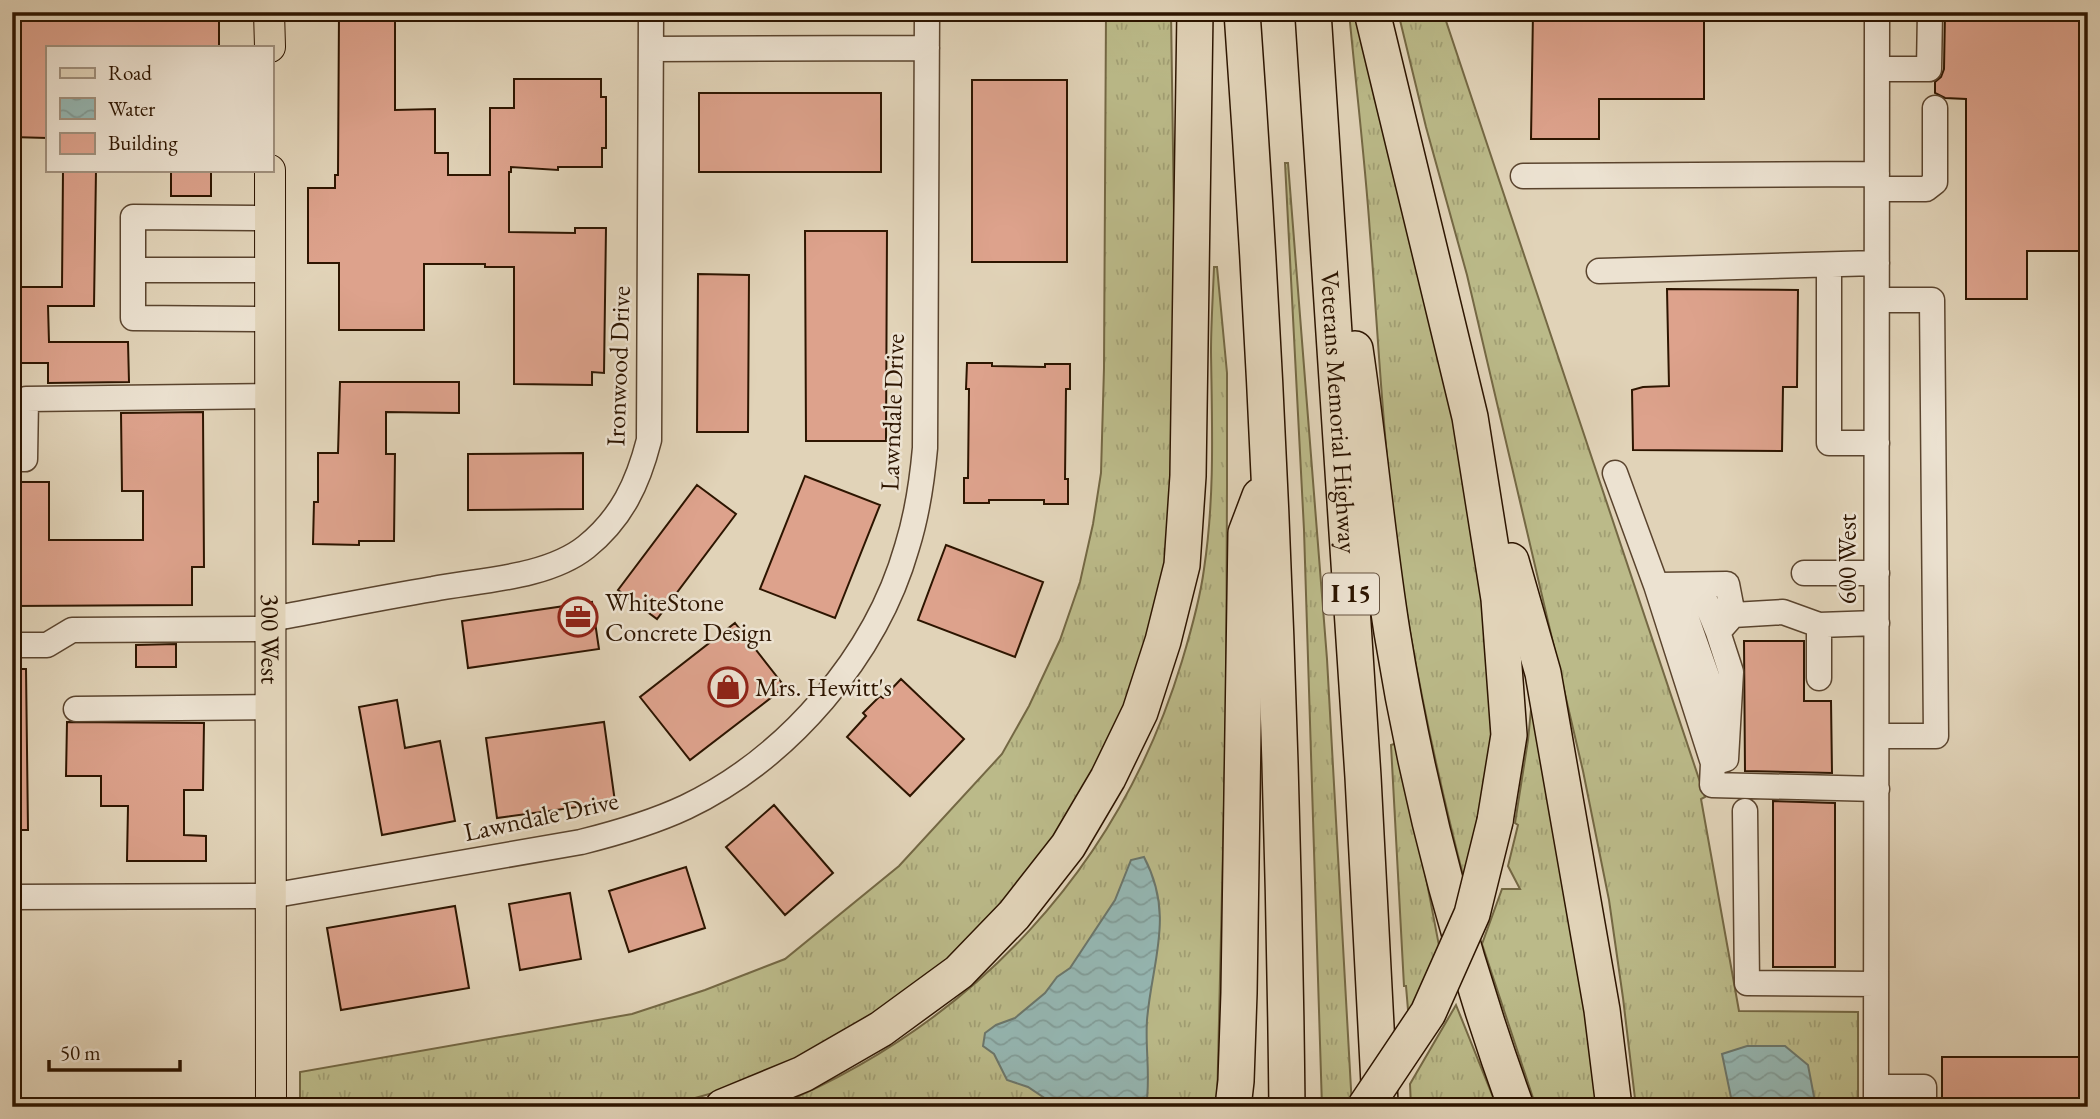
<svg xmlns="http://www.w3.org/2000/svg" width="2100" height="1119" font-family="'EB Garamond',serif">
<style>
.grass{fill:url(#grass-tufts);stroke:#746844;stroke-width:2}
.water{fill:url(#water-waves);stroke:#6b766b;stroke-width:2}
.building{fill:#dda28c;stroke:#2d1500;stroke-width:2}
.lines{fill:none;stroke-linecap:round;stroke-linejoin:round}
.minor-casing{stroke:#5a442e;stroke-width:27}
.major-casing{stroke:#2d1500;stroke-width:32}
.highway-casing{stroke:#2d1500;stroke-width:38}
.minor{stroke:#ece2d1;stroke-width:24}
.major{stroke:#e1d3b8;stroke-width:30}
.highway{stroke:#e1d3b8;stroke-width:35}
.highway-bridge-casing{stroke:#2d1500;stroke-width:38;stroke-linecap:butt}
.highway-bridge{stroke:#e1d3b8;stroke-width:35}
.labels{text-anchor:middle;stroke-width:5;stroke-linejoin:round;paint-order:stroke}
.shield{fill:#ece2d1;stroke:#66523f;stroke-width:2}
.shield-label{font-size:24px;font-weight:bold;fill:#2d1500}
.street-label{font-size:26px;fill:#2d1500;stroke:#ece2d1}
.poi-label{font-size:26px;fill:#2d1500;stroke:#ece2d1;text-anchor:start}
</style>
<defs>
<pattern id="grass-tufts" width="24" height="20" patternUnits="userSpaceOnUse" patternTransform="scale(1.75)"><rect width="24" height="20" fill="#bbba89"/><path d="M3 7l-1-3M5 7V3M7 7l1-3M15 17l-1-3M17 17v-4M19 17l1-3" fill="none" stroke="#a19f74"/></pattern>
<pattern id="water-waves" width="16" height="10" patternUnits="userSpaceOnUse" patternTransform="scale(1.75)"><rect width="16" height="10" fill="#95b7b3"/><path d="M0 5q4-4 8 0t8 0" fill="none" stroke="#819c98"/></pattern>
</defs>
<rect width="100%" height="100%" fill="#e1d3b8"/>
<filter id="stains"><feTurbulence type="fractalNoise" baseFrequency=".00286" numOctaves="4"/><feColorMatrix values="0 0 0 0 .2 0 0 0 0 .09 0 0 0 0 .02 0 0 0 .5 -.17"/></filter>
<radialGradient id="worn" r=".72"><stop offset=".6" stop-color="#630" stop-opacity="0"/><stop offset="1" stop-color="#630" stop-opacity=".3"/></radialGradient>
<path class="grass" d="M1106,12H1171L1178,495L1149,657L1061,838L943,967L850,1033L738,1086L663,1107H300V1072L632,1014L705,990L785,959L899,866L1002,754L1029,706L1060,640L1080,582L1093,524L1101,473L1104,368Z
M1349,12H1363L1457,426L1498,715L1466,887C1435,767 1409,647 1394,524C1382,427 1378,330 1370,233C1365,160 1356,86 1349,12Z
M1398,12H1443L1705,797L1701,799L1739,1011L1858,1012V1107H1636L1623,998L1609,900L1583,771L1467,275L1426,127Z
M1285,163H1288L1327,659L1352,1107H1322L1304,530Z
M1214,267H1217L1227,373V485L1226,719L1217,1107H774C973,1024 1119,869 1182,661C1191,631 1200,600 1204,569C1215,496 1212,425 1211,352C1211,324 1213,295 1214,267Z
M1533,689L1612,1107H1536L1482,944L1502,889H1520L1508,866L1518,825L1515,823L1528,740Z
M1400,742L1441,956L1409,1022L1406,986H1404L1391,745Z
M1456,1005L1497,1107H1411L1410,1084Z"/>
<path class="water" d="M1144,857C1175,916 1152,960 1147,1020C1145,1049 1151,1078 1146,1107H1058L1028,1087L1007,1080L994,1054L983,1046L985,1033L996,1025L1015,1018L1045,993L1057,977L1070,968L1115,900L1131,860Z
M1747,1046H1785L1808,1065L1816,1107H1733L1722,1054Z"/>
<path class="building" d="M12,12H219V47H47V138L12,137Z
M339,12H395V110L435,109V153H448V175H490V108H514V79H601V97H606V148H602V167H558V170L511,167V172H509V232L575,233V228H606L604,373L592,372V385L514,384V267H485V264H424V330H339V263H308V188H335V175H338Z
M1533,12H1704V99H1599V139H1531Z
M1945,12H2088V251H2027V299H1966V99L1945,98L1935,93V82L1941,77L1944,69Z
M972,80H1067V262H972Z
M699,93H881V172H699Z
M63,170H96L94,306H48L49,342H128L129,382L48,383V363H12V287H62Z
M171,170H211V196H171Z
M805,231H887L886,441H806Z
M698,274L749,275L748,432H697Z
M1667,289L1798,290L1797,387H1783L1782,451L1633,450L1632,390L1643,387L1669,386Z
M967,363H992V366L1045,367V364H1070V389H1066L1065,479H1068V504H1044V500H989V503H964V478H968L969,389H966Z
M340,382H459V413L386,412V454H395L394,541H359V545L313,544L314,502H318V453H338Z
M203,412L204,567H192V605L12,606V540H18V482H49V540H143V491H122L121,413Z
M583,453V509L468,510V454Z
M805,476L880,505L835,618L760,589Z
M697,485L736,514L657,619L618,590Z
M946,545L1043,582L1015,657L918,620Z
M592,602L599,649L468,668L462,621Z
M735,623L785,687L690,760L640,697Z
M1744,641H1804V701H1831L1832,773L1745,771Z
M176,644V667H136V645Z
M12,669H26L28,830H12Z
M901,679L964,739L910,796L847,737L866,716L863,713L880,696L883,698Z
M397,700L405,748L440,741L455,821L382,835L359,707Z
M67,722L204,723L203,790H184V835L206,836V861H127L128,806H101V776H66Z
M604,722L615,802L497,818L486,738Z
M1773,801L1835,803V967H1773Z
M774,805L833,873L785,915L726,847Z
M686,867L705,928L629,952L609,891Z
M570,893L581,959L520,970L509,904Z
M455,906L469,988L341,1010L327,928Z
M1942,1057H2088V1107H1942Z"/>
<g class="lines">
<g class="minor-casing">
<path id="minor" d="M651,49L927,48
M1877,69H1929L1930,12
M1523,176L1877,174
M1877,189H1926L1935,182V108
M1829,265V443H1877
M133,270V217L270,218
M1599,271L1877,263
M270,319L133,318V270H271
M12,459H25L26,399L271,396
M1615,473L1656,585L1713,763L1726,759L1731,672L1718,632L1733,615L1783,612L1819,625L1877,623
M1804,573H1877
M1660,585L1727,584L1733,615
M1675,585L1723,722
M1699,585L1718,632
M271,619C325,609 379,598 433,589C480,580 547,578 586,547C622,518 638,483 649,440L651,12
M1819,625V678
M12,645H47L72,630L271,629
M76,709L272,707
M1877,736H1936L1932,300H1877
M1713,763L1712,785L1877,789
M1745,811L1747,983L1876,984
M12,897L270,896L581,842C617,833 652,823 686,807C788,758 876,656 907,547C917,515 922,482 925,448L927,12
M1876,1087H1924V1107
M1876,1107L1877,12"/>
</g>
<g class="major-casing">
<g id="major">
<path d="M269,12L270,47"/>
<path id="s1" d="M270,170L271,1107"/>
</g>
</g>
<g class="highway-casing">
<g id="highway">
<path d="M1242,12C1268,376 1283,742 1287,1107"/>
<path id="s2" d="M1313,12L1363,777L1380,1103"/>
<path d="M1372,12L1470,417L1499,599L1509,735L1495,821"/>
<path d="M1355,349C1369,443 1377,538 1392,632C1418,793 1460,953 1516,1107"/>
<path d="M1511,561L1543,673L1602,1010L1614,1107"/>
<path d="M723,1107L803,1074L881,1029L959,972L1014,915L1068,846L1108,778L1140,712L1163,641L1182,565L1188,476L1195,12"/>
<path d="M1233,1107L1236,1081L1239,993L1246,533L1260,496"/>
</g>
</g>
<use href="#minor" class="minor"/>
<use href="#major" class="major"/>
<use href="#highway" class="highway"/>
<g class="highway-bridge-casing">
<path id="highway-bridge" d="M1365,1107L1428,1013L1472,914L1495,821"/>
</g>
<use href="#highway-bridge" class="highway-bridge"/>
</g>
<defs>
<g id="office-ring" transform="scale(2.0125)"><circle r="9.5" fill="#ece2d1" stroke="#8f2418" stroke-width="1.5"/><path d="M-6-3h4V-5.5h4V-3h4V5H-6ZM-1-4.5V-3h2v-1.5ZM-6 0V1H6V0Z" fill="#8f2418"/></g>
<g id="shop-ring" transform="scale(2.0125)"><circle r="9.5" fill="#ece2d1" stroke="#8f2418" stroke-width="1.5"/><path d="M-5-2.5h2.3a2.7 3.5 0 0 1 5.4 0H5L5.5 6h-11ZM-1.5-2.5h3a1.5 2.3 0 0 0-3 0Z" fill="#8f2418"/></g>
</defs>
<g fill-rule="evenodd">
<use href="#office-ring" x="578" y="617"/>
<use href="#shop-ring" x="728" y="687"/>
</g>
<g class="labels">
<rect class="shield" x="1323" y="573.5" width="56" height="41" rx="5"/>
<g class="shield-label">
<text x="1351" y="602">I 15</text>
</g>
<g class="street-label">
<text transform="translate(618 366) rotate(-88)" y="9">Ironwood Drive</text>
<text transform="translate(892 412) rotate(-88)" y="9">Lawndale Drive</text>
<text dy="9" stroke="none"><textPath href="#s2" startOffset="401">Veterans Memorial Highway</textPath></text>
<text transform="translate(1847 559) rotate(-90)" y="9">600 West</text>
<text dy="9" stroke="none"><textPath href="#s1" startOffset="469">300 West</textPath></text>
<text transform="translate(541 816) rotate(-12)" y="9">Lawndale Drive</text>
</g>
<g class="poi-label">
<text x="605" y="611">WhiteStone<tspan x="605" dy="30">Concrete Design</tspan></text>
<text x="755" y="696">Mrs. Hewitt's</text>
</g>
</g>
<rect width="2100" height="1119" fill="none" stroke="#e1d3b8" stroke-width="42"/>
<rect x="14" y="14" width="2072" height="1091" fill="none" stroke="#2d1500" stroke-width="3.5"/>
<rect x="21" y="21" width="2058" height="1077" fill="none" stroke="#2d1500" stroke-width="2"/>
<rect x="46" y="46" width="228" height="126" fill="#ece2d1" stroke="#a0907d" stroke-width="2"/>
<rect x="60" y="68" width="35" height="10" fill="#e1d3b8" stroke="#a0907d" stroke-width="2"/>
<text x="108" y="80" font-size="21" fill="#2d1500">Road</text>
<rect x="60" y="98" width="35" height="21" fill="url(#water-waves)" stroke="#a0907d" stroke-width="2"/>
<text x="108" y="116" font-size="21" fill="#2d1500">Water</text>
<rect x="60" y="133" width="35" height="21" fill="#dda28c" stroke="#a0907d" stroke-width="2"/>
<text x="108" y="150" font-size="21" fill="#2d1500">Building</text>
<path d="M49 1060v10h131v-10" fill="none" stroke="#2d1500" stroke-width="3.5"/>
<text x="60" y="1060" font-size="21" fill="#2d1500" stroke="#ece2d1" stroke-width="5" paint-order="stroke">50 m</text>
<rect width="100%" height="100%" filter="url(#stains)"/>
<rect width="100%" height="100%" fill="url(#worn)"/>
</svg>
